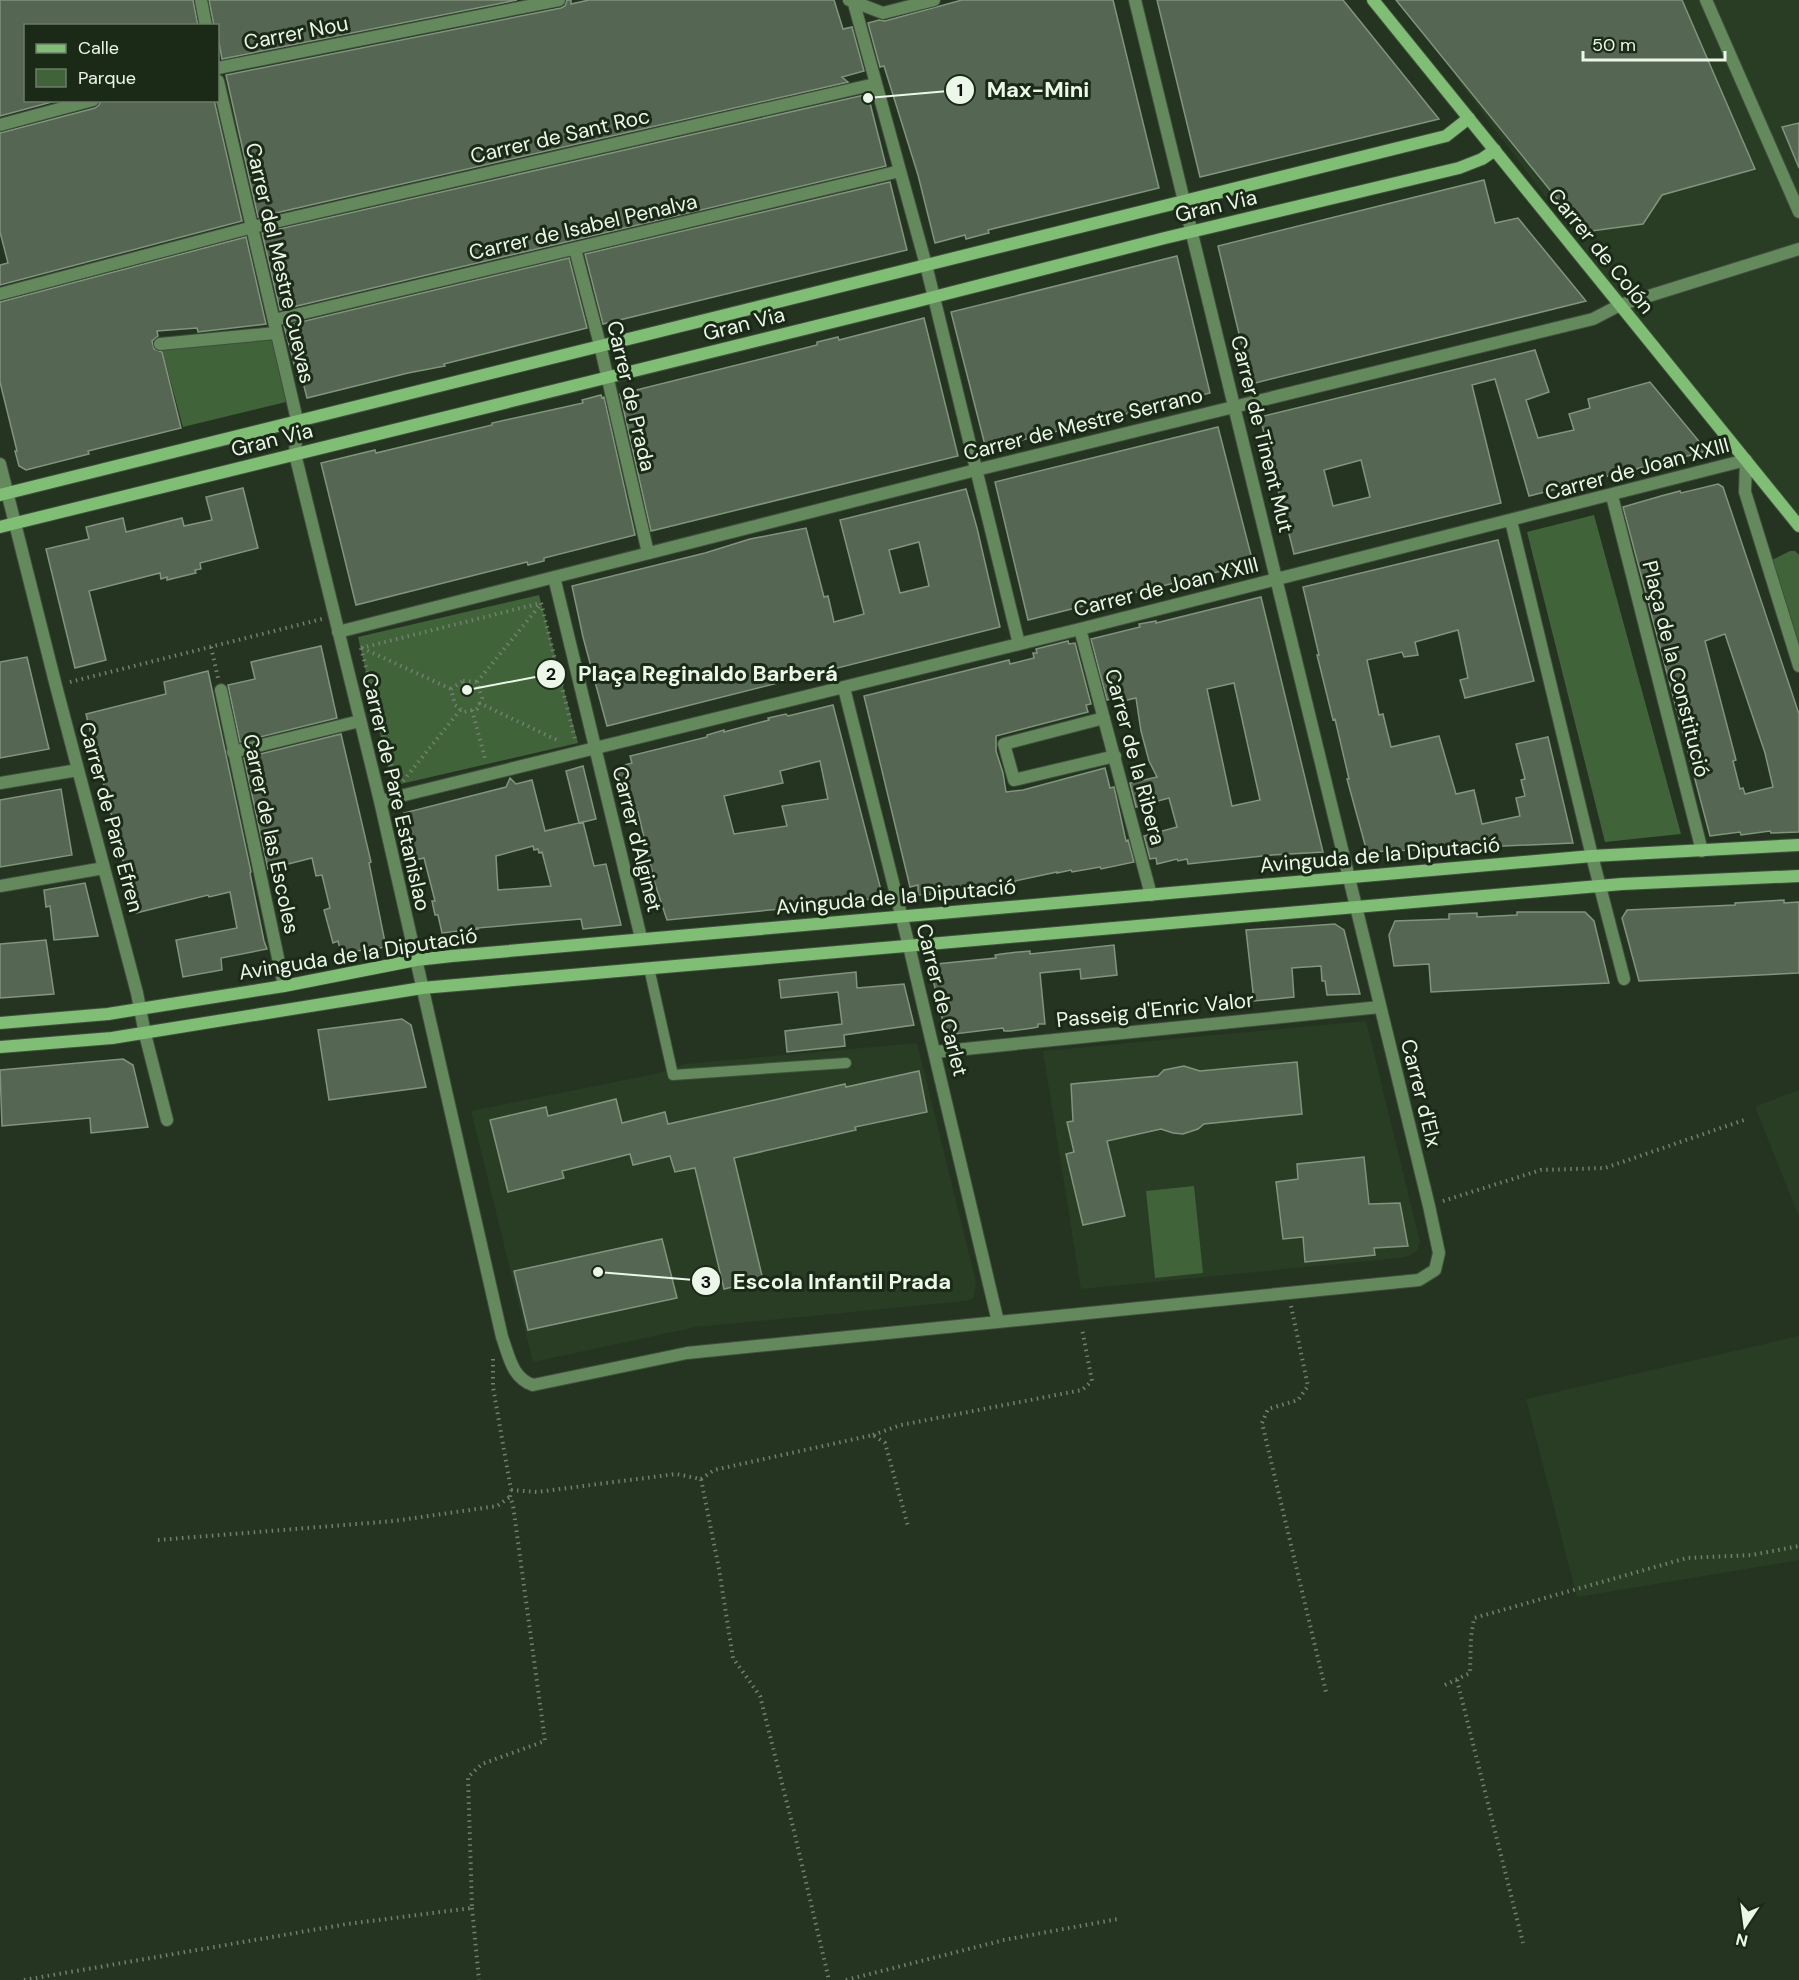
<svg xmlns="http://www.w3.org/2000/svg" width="1799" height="1980" font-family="'DM Sans',sans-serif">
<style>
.built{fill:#283d24}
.green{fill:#41633a}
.building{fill:#556752;stroke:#81947d;stroke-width:1.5;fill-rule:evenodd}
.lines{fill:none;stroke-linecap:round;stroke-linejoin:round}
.lane-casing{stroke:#404f3d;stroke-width:12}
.street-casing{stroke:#404f3d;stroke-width:14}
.secondary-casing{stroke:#404f3d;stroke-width:14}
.path{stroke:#72806f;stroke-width:4;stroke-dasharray:1.5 4.5;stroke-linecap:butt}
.lane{stroke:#64895d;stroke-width:10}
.street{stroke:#64895d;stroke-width:12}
.secondary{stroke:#80bd75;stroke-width:12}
.labels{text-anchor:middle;stroke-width:6;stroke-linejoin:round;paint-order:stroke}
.street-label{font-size:21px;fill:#ecf7ea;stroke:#1a2a17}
.leader{fill:none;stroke:#ecf7ea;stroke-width:2}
.callout-dot{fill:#ecf7ea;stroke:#1a2a17;stroke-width:2}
.mark-label{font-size:18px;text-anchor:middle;font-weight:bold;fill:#111}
.callout-label{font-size:22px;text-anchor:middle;font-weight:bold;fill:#ecf7ea;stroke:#1a2a17;stroke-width:6;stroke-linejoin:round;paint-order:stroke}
</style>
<rect width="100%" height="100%" fill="#243421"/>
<path class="built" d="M1482,0H1799V522L1616,291L1455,76L1500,32Z
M1366,1021L1420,1242L1417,1251L1409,1256L1399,1258L1081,1289L1043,1051Z
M917,1043L976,1282L974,1298L966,1301L696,1327L533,1362L471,1111L655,1074L685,1064Z
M1799,1090V1217L1755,1107Z
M1799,1336V1560L1577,1597L1526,1399Z"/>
<path class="green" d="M272,338L286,402L183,427L162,350Z
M1594,515L1681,834L1605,842L1527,532Z
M1790,551H1795L1799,555V649L1772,560Z
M539,595L578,743L392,786L358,637Z
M1194,1186L1203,1273L1155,1278L1146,1191Z"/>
<path class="building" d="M0,0H193L198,26H26V100H59L0,116Z
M209,0H517L222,59L218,37V26H214Z
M567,0H571V4L589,0H834L843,29L852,27L864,71L842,77L848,82L258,217L226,75L561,8L565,6Z
M962,0H1113L1159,188L988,230L989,233L981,235L966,239L965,235L935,243L918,175L884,66L880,67L868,23L879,20L885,21Z
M1157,0H1343L1439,119L1200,177Z
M1396,0H1682L1755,169L1662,195L1643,224L1584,232Z
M864,95L869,99L886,166L280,310L262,233Z
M101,100H214L242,221L0,285V265L8,263L0,232V133L95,108L99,105Z
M1799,123V168L1782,127Z
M1484,180L1495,223L1518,218L1586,301L1251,384L1218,246Z
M890,182L907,250L603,324L585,254Z
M246,237L266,324L198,332L197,328L157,331L158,336L152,341L154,349L162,352L181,428L88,451L89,454L26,470L19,466L15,451H17L0,382V302Z
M1177,256L1210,393L986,449L951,312Z
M569,258L587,328L444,364L445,366L408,373L307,398L301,374L297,375L284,326Z
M924,318L958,456L651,531L620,394L817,345V342L838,337L839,340Z
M1535,350L1549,392L1526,400L1538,438L1574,430L1569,414L1590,408L1588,399L1650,382L1707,451L1529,496L1495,379L1472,385L1501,503L1294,554L1260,417ZM1361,460L1370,497L1333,506L1324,470Z
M601,395L602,398L604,397L635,535L544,558V561L528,565L527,562L356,605L321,463L375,450L376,453L492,425V423L583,403L582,400Z
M1218,427L1253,563L1028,620L995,482Z
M1718,484L1723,487L1799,714V832L1771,833L1770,831L1741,835L1740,832L1710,836L1623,507L1661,496L1680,491L1681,493ZM1725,634L1765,753L1773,787L1745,794L1743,788L1740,789L1733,761L1736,760L1705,641Z
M243,488L258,548L200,563L201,569L195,570L196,573L167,580V577L161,579L160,573L89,591L106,660L75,668L46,549L89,539L86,527L123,518L126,532L182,518L184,526L212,520L206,497Z
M966,489L977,528L1000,627L607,726L583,637L572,586L705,553L750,539L806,528L824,597L828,596L834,622L864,614L840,520ZM919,542L929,586L900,593L889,550Z
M1498,540L1534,681L1465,698L1460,680L1468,678L1458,630L1415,642L1418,655L1404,657L1402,652L1367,660L1379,715L1383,714L1391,747L1439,736L1456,794L1474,790L1482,824L1520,816L1516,798L1525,796L1521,780L1525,779L1516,744L1548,737L1573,843L1367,852L1347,779H1349L1335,719L1333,720L1322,675L1317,655H1319L1303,587Z
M1261,597L1323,852L1272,855L1188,864L1187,859L1178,861L1177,859L1157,864L1156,858L1150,859L1144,836L1177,827L1169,798L1136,807L1130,783L1157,777L1149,761L1141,731L1136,698L1123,701L1122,696L1107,700L1091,639L1140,627L1139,624L1156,621V623ZM1234,683L1260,800L1232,806L1207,689Z
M1068,641L1069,644L1075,643L1091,704L1086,705L1088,712L996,736V751L1003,773L1006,792L1023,790L1105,768L1110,788L1114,787L1126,841L1128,840L1134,862L1101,869L1100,867L1072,872L1071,870L1057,873V872L1015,881V883L973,888V891L918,895V885L910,887L864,696L1009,660L1010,664L1034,658L1033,653H1037L1036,649Z
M321,646L337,718L240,742L228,685L255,679L251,662Z
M27,657L49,749L0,758V662Z
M208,671L251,872L250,873L264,941L267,949L221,958L222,970L183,977L176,940L237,928L230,892L209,897L208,895L136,913L86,714L166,694L164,682Z
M833,705L883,898L829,903L826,904V907L812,908V906L667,920L655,884L638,812L628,815L617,767L632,763L630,756L707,737V735L724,730V732L769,720L768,718L786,714L788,716ZM820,761L828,799L782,806L787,826L734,834L724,796L783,783L780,771Z
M341,734L371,862L369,863L386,947L341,953L338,941L333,943L324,910L330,908L322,875L316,876L312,858L268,869L244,758Z
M583,766L596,819L579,823L566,771Z
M510,778L516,784L532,780L545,831L583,822L594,866L606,864L621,925L583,929L581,919L477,928L478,929L442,933L438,915H435L432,901H435L424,858L415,860L404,813L506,787ZM533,846L534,850L538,849L539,853L542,852L551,886L498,890L496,856Z
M61,789L72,855L0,867V800Z
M85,883L98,936L54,940L50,906L46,907L44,890Z
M1784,900V903L1799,902V973L1639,981L1622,918L1627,910L1735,905V903Z
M1517,912H1585L1594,921L1609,983L1431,992L1429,964L1394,966L1389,935L1395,921L1449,919V914L1477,913V917L1517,915Z
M1335,924L1344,930L1360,994L1327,995L1325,981H1322L1321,966L1292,968L1294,997L1254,1001L1246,930Z
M46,940L54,994L0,998V944Z
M1114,945L1117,975L1081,979L1080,969L1040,973L1045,1024H1038V1027L1033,1028L1010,1031H1004L1003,1028L946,1035L931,971L936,964L996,958L995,955L1001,954L1019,952L1030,951V954Z
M856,972L857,988L904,984L914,1025L844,1035L845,1046L787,1052L785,1031L842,1024L838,992L781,998L779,980Z
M402,1019L411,1025L426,1087L329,1100L318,1030Z
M123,1059L133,1065L148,1127L91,1133L90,1118L2,1126L0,1070Z
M1297,1062L1302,1114L1204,1124L1198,1129L1183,1134L1173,1133L1161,1129L1107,1141L1125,1216L1083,1225L1066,1154L1074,1152L1067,1122L1073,1121L1071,1084L1158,1076L1164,1070L1184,1066L1200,1071Z
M919,1071L927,1112L855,1127L856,1130L734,1158L763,1280L724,1289L695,1168L675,1172L670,1156L633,1165L630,1154L562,1171L564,1178L508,1192L490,1120L546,1107L548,1116L616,1099L622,1123L665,1112L668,1124L845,1084L846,1087Z
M1364,1157L1369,1204L1400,1203L1408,1246L1374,1248L1375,1255L1305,1262L1303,1237L1283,1239L1276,1182L1298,1179L1297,1164Z
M662,1239L677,1298L528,1330L514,1271Z"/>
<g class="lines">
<g class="lane-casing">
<path id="lane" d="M649,968L673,1075L846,1063"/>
</g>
<g class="street-casing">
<path id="street" d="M201,0L206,26
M849,0L883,13L934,0
M853,0L926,265L1019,644
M1706,0L1799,212
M218,68L559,0
M218,81L297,420L295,454L380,801L502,1337C509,1356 512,1378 533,1385L687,1353L1419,1280L1435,1270L1439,1253L1429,1206L1135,0
M0,125L93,100
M575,249L600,345L648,553
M0,294L253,227L875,84
M274,320L900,171
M160,344L276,333
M0,464L56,686L137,993L145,1034L167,1120
M1612,496L1702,851
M1511,521L1592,856L1624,979
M554,577L641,938
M1080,629L1151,895
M338,632L976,470L1593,319L1620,305L1799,249
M844,688L909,946L998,1322
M221,690L284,986
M1104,718L1004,744L1014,780L1115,756
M233,752L360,721
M0,783L78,770
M380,801L1080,629L1746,460L1745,492L1799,666
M0,886L104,868
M935,1052L1380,1007"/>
</g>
<g class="secondary-casing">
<path id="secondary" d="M1373,0L1799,526
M0,495L1446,136L1469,118
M0,527L914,302L1165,238L1459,168L1482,159L1495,150
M0,1023L108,1014L284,986L416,960L452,956L1592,856L1799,845
M0,1047L112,1038L422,988L1622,884L1799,876"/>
</g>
<path class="path" d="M541,603L575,739
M211,647L218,678
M361,648L541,603
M361,648L396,784
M362,648L451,689
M463,681L477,682L482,698L477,709L464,712L455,705L451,689Z
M70,682L322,619
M477,682L541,604
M479,703L559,741
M472,710L486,762
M403,781L461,709
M1443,1201L1541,1170L1605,1168L1744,1120
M1291,1306L1308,1386L1298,1400L1268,1409L1262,1423L1326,1692
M873,1435L901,1425L1082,1390L1092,1381L1082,1329
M701,1479L714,1470L873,1435L885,1443L908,1526
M511,1490L537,1492L676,1474L701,1479L719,1569L733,1658L760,1696L794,1831L829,1980
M158,1540L394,1521L497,1506L510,1497
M1457,1680L1523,1943
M1445,1685L1470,1673L1471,1637L1474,1618L1687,1558L1752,1555L1799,1546
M472,1908L479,1980
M24,1980L347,1924L472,1908L468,1777L482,1764L545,1741L513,1505L510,1497L511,1490L493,1387V1359
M846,1980L1004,1940L1118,1919"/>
<use href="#lane" class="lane"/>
<use href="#street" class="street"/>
<use href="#secondary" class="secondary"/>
</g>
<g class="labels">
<g class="street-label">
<text transform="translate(296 33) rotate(-11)" y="7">Carrer Nou</text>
<text transform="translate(560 136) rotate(-13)" y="7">Carrer de Sant Roc</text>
<text transform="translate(1216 206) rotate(-13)" y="7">Gran Via</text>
<text transform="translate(583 227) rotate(-13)" y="7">Carrer de Isabel Penalva</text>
<text transform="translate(1601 251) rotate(51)" y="7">Carrer de Colón</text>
<text transform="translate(280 263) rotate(77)" y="7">Carrer del Mestre Cuevas</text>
<text transform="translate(744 324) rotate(-14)" y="7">Gran Via</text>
<text transform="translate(631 396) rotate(77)" y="7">Carrer de Prada</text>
<text transform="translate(1083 424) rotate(-14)" y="7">Carrer de Mestre Serrano</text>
<text transform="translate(1262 434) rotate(76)" y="7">Carrer de Tinent Mut</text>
<text transform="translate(272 440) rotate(-14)" y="7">Gran Via</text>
<text transform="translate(1637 469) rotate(-15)" y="7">Carrer de Joan XXIII</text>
<text transform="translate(1166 587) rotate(-14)" y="7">Carrer de Joan XXIII</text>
<text transform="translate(1676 669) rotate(76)" y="7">Plaça de la Constitució</text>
<text transform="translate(1135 757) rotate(75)" y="7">Carrer de la Ribera</text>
<text transform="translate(396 792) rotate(77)" y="7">Carrer de Pare Estanislao</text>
<text transform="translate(111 817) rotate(75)" y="7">Carrer de Pare Efren</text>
<text transform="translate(271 834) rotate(78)" y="7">Carrer de las Escoles</text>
<text transform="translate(637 839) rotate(76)" y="7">Carrer d'Alginet</text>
<text transform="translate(1380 855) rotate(-5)" y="7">Avinguda de la Diputació</text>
<text transform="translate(896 897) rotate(-5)" y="7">Avinguda de la Diputació</text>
<text transform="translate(358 954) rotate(-9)" y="7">Avinguda de la Diputació</text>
<text transform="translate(942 1000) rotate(76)" y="7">Carrer de Carlet</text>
<text transform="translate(1155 1010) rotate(-6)" y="7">Passeig d'Enric Valor</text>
<text transform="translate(1421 1093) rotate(76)" y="7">Carrer d'Elx</text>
</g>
</g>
<path class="leader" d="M868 98L960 90M467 690L551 674M598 1272L706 1281"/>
<g class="callout-dot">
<circle cx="868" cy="98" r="6"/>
<circle cx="467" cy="690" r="6"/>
<circle cx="598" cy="1272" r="6"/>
<circle cx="960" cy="90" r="15"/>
<circle cx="551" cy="674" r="15"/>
<circle cx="706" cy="1281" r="15"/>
</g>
<g class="mark-label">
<text x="960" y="96">1</text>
<text x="551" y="680">2</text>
<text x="706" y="1288">3</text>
</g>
<g class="callout-label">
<text x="1038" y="97">Max-Mini</text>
<text x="708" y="681">Plaça Reginaldo Barberá</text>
<text x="842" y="1289">Escola Infantil Prada</text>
</g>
<rect x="24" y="24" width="195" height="78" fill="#1a2a17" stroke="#6e7c6b" stroke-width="1.5"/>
<rect x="36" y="44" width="30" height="9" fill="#80bd75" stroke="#6e7c6b" stroke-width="1.5"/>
<text x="78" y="54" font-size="18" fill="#ecf7ea">Calle</text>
<rect x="36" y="69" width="30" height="18" fill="#41633a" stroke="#6e7c6b" stroke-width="1.5"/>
<text x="78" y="84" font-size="18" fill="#ecf7ea">Parque</text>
<g transform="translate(1745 1926) rotate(193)" stroke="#1a2a17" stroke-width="4.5" paint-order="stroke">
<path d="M0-4.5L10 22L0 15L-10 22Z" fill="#ecf7ea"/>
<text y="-9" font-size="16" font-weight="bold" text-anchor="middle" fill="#ecf7ea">N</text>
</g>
<path d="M1583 51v9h142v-9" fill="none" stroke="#ecf7ea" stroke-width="3"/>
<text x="1592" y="51" font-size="18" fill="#ecf7ea" stroke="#1a2a17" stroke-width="4.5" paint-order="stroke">50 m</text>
</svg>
